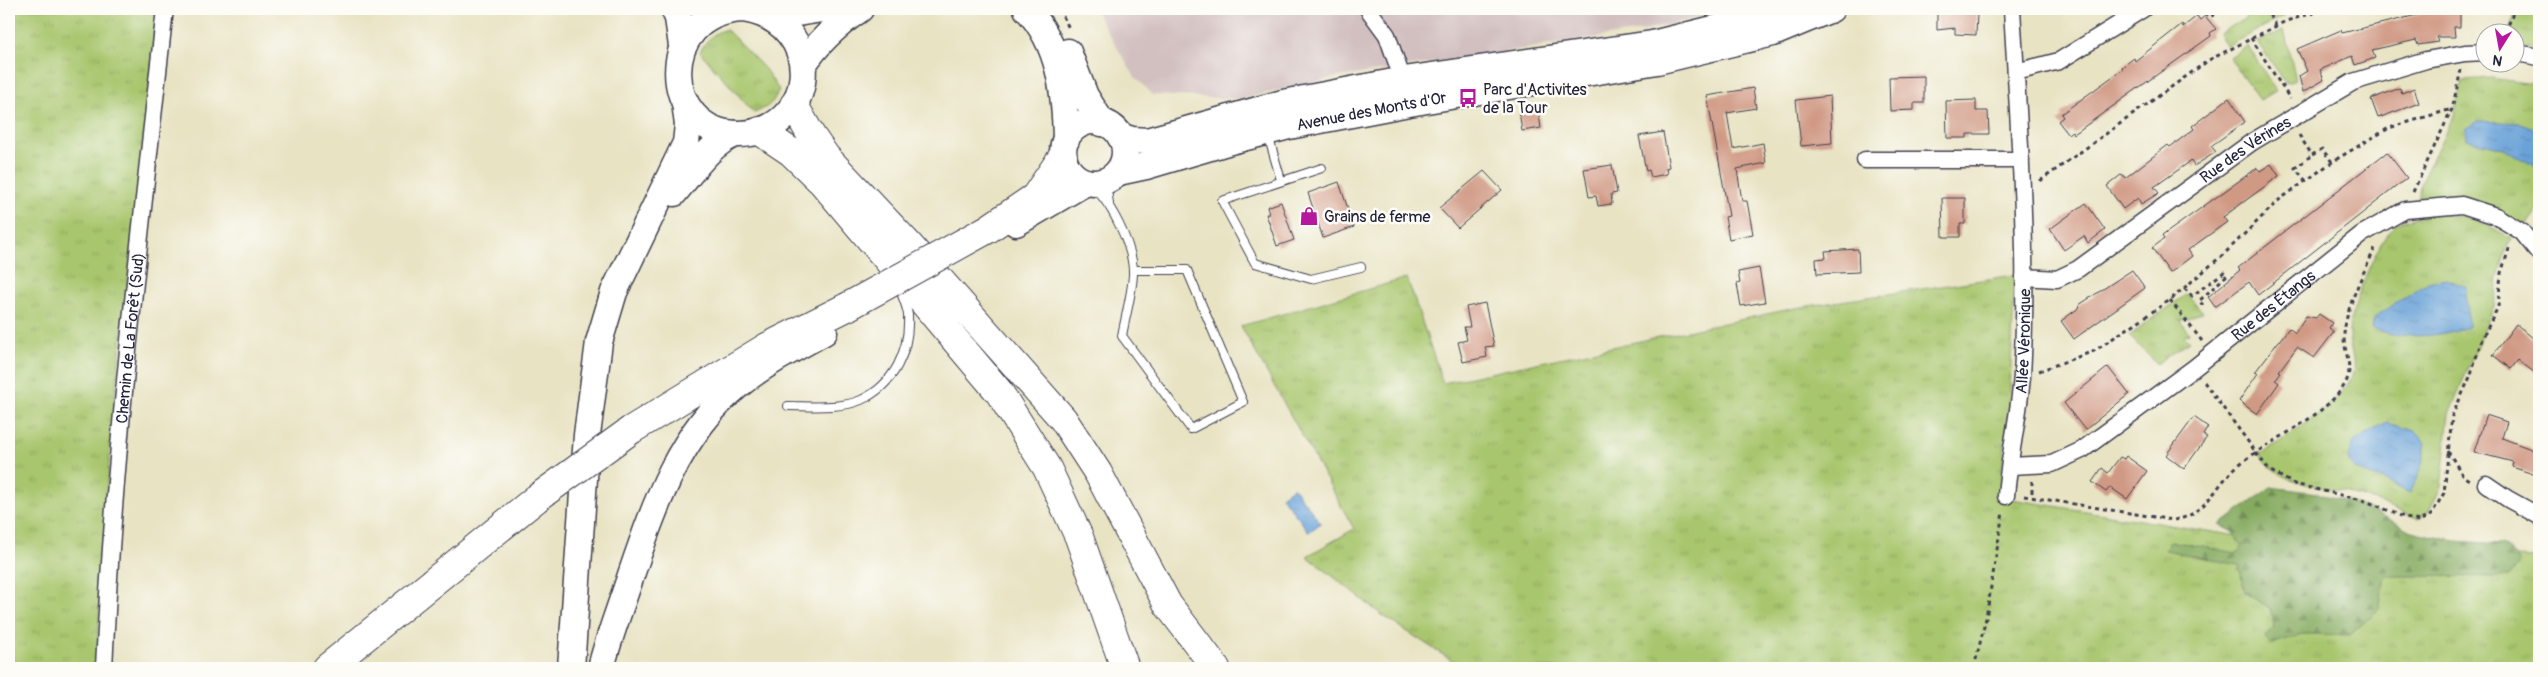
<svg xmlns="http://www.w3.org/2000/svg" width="2548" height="677" font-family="Pangolin,sans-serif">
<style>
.industrial{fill:#d2bfc0}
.grass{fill:url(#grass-tufts);stroke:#657454}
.forest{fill:url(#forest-firs);stroke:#54664e}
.water{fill:url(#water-ripples);stroke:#46628a}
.building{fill:#d09984}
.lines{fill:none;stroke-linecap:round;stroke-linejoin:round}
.service-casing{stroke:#403f4f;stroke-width:10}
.minor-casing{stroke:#403f4f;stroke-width:19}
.primary-casing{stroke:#403f4f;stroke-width:29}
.motorway-casing{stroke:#403f4f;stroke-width:30}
.path{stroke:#403f4f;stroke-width:3;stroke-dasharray:4 4;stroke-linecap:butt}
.service{stroke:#fff;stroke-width:8}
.minor{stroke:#fff;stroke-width:16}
.primary{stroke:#fff;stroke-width:26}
.motorway{stroke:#fff;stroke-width:28}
.motorway-bridge-casing{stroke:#403f4f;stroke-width:30;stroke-linecap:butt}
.motorway-bridge{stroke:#fff;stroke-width:28}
.labels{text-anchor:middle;stroke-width:5;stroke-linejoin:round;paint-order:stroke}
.poi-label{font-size:16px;fill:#22223b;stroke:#fdfcf7;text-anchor:start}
.street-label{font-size:16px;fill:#22223b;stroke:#fdfcf7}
</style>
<defs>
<pattern id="grass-tufts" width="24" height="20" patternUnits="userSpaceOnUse" patternTransform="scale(1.25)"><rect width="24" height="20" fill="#a8c66d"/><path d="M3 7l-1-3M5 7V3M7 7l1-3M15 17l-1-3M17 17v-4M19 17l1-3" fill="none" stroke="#90aa5f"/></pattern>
<pattern id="forest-firs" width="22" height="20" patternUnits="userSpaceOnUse" patternTransform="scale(1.25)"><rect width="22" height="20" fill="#86ab60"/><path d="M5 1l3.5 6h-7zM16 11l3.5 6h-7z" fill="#6d8b50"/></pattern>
<pattern id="water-ripples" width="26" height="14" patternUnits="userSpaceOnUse" patternTransform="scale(1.25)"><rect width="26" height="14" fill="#69a2d8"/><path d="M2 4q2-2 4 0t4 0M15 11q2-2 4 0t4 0" fill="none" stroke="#5684b0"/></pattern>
</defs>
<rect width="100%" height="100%" fill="#fdfcf7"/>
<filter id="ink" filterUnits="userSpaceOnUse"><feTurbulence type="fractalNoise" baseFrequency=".02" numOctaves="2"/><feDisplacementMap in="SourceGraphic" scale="10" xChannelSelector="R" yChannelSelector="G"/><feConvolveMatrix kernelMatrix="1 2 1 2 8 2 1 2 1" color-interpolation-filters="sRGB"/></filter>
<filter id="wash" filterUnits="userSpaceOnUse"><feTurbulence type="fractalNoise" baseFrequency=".0096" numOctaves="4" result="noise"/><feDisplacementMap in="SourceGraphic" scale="20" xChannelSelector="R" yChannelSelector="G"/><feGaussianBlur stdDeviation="1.12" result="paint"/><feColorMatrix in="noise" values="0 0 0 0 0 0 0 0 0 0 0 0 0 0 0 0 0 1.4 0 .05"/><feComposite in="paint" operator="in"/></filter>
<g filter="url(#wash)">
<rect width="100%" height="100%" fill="#e8e3c3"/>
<path class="industrial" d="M1094,9H1733L1647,30L1333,78L1242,99L1153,95L1135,77Z"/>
<path class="grass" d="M9,9H158L111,434L96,668H9Z
M2261,9H2281L2284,16L2227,46L2219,34Z
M2517,9H2539V51L2516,46V32H2508Z
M726,29L765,69L779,90C774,103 767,108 754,113L700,52C706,40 713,33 726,29Z
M2284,30L2296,80L2286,83L2257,42Z
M2248,46L2276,91L2260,100L2229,57Z
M2492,78L2539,85V208L2525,227L2418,203L2420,184L2454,115L2462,80Z
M2430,214C2464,215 2482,222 2512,238L2508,244L2498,277L2494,306L2449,414L2441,487L2428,513L2418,518C2400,514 2385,504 2367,498C2332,486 2282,489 2259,454C2282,442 2344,400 2352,376C2357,362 2348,345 2349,331C2351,309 2379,234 2397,224C2406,219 2420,217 2430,214Z
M2015,275L2009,409L1999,497L2323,550L2539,558V668H1463L1382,615L1307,556L1354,529L1241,326L1407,278L1443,383L1795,308Z
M2187,294L2203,312L2180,321L2189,333L2184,336L2189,341L2157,364L2129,336Z"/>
<path class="forest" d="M2271,487L2317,493L2365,507L2411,531L2454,541L2502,544L2521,562L2508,577L2385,576L2379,609L2350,635L2303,634L2272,644L2265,638L2274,627L2270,608L2245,593L2239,565L2165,550L2170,541L2236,553L2243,547L2232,531L2220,525Z"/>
<path class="water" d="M2478,121L2520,123L2539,130V169L2504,148L2467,139L2466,129Z
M2447,279L2466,287L2468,327C2437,337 2402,340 2372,328L2374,318L2428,282Z
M2387,423L2414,431L2426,443L2419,475L2410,493L2351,467L2348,459L2353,442Z
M1293,487L1321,523L1309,532L1281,496Z"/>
<g id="blocks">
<path class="building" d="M1974,9V13H1977L1976,35L1955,34V28L1937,30V10Z
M2442,9L2460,10V27H2454L2455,37H2436L2438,42L2418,45L2416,40L2372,50L2375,58L2355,65L2352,56L2320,70L2324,80L2303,92L2299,76L2307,71L2297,49L2341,30L2342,33Z
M2197,16L2200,20L2205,16L2216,29L2210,33L2211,36L2074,134L2072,131L2068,134L2058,121L2063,117L2061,114L2123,69L2122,67L2134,58L2135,61L2182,24L2183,27Z
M1924,76V103H1914V110L1890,111L1889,77Z
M1753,88L1756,108L1727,113L1733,149L1763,143L1766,163L1737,169L1742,201H1747L1753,234L1729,239L1725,217L1729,216L1707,96Z
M2400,88L2402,93L2414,88L2419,103L2378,118L2371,99Z
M1830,96L1832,143L1801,146L1796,100Z
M2229,98L2245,122L2211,146L2216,152L2194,166L2191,161L2154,187L2159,193L2141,204L2138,198L2123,209L2107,186L2122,174L2125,178L2168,145L2170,147L2194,129L2192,126Z
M1976,100V111H1988L1989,134H1967V138H1947L1946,101Z
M1538,109L1541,128L1522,131L1519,112Z
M1663,132L1669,167L1666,168L1667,174L1651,177L1649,170L1646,171L1639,136Z
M2387,152L2407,178L2258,295L2249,282L2215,307L2208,297L2240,270L2238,268Z
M2271,164L2279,176L2223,217L2227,222L2188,250L2192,256L2170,273L2152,248L2164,239L2162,236L2257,168L2260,171Z
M1612,165L1617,193L1611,194L1612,204L1598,206L1596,196L1589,197L1584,169Z
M1484,171L1502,190L1458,228L1439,208Z
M1339,182L1354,227L1323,238L1308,193Z
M1942,198H1965V224H1960V237H1943Z
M1281,202L1294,240L1277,246L1266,214H1269L1267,207Z
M2086,203L2105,230L2088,243L2084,236L2064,250L2050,229Z
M1858,249L1859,272L1817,274L1816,259L1826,258L1825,251Z
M1759,268L1765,302L1741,306L1737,284L1740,283L1738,272Z
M2132,270L2145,288L2074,339L2061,321L2080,307L2079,305Z
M1485,303L1494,346L1485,347L1487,357L1463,362L1458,342L1467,340L1464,327H1470L1466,307Z
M2319,314L2332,323L2329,328L2334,332L2314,358L2297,347L2279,371L2281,372L2275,380L2279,383L2257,414L2239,401L2258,373L2255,372L2289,328L2295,333L2306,316L2316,318Z
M2516,324L2539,343V376L2518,360L2511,369L2493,355Z
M2108,367L2129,394L2085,430L2064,403Z
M2486,415L2507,422L2502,438L2539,452V476L2512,467L2513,462L2474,452Z
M2194,417L2208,427L2203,435L2207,437L2184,469L2166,455Z
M2126,456L2147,471L2127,499L2110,487L2106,492L2092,482L2102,468L2108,473L2120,457L2124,459Z"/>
</g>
</g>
<g filter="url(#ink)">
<use href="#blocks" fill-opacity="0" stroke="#403f4f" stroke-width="1"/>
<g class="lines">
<g class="service-casing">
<path id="service" d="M1268,135L1281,180
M1322,168L1222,201L1255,263L1311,279L1361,267
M1090,185C1110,199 1132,245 1133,270C1134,286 1125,318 1122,336L1191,429L1243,402L1187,270H1133
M1109,203L1107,191L1110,178
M788,406C810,406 840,409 861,400C894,385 910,351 908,315C907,307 903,298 900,290"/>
</g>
<g class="minor-casing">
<g id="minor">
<path d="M1368,9L1387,35L1406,89"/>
<path d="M2516,53L2539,57"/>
<path d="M2016,72L2059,61L2143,9"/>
<path d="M1865,160H2021"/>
<path id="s1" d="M2024,277L2057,279L2078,269L2252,142L2353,82L2426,60L2465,53L2486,52"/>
<path id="s2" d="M2011,466L2052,464L2082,450L2194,368L2362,234L2405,210L2462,205L2496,216L2522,232L2539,253"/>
<path d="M2486,484L2508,499L2539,516"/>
<path id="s3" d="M2006,496C2009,456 2019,416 2022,376C2029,254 2019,131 2012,9"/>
<path id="s4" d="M104,668C114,447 141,228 165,9"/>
</g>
</g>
<g class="primary-casing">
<g id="primary">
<path d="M674,9L678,18L682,46"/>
<path d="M743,9C654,13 661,133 737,134C818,135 829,22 743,9"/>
<path d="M1027,9C1060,45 1065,92 1066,140"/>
<path d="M772,17L822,9"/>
<path d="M1068,52L1085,96L1102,123"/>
<path d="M803,65C818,42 838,24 860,9"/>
<circle cx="1094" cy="152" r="31"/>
<path d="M1120,136L1132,140L1147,141L1283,103L1404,80L1652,44L1770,15L1783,9"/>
<path id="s5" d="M1118,172L1146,166L1227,142L1289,126L1409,103L1657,61L1773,33L1831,9"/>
<path d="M674,193C692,172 709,144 735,134"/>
<path d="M1016,223L1086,182"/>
<path d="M571,668L587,435L599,342L614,292L686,143L688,125L685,102"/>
<path d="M601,668C609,636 621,606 631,575C655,505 679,434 737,386C763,364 794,349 824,332"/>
</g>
</g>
<g class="motorway-casing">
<path id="motorway" d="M794,105L812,137L826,157L907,243L1063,419L1098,473L1168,605L1216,668
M760,131L791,152L823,183L999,392L1047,468L1079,537L1125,668
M988,229L1035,197L1063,156
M631,430L767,347L847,307
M327,668L537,498"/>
</g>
<path class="path" d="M1059,9L1070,30
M2212,9L2205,13L2210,17L2224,9
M2265,9L2276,25
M2506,32L2514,9
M2251,38L2290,99
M2299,135L2312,155L2322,149L2332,162
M2040,181L2209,60L2286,21L2327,9
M2306,181L2295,168L2312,155
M2413,192L2452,109L2461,70
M2184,288L2192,296L2224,272L2227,275L2199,301L2203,305
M2170,300L2202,341
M2039,371L2094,351L2170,300L2225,253L2279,200L2335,160L2389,128L2452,109
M2204,382L2269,470L2294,484L2366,501L2406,518L2419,521L2431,515L2444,493L2452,416L2470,377L2482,339L2498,307L2501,273L2510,246
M2448,451L2463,476L2469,480
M2032,481V497
M2024,496L2173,520C2204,517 2215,487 2235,468C2263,443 2329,416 2346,382C2354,366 2343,351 2344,334C2346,307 2364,272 2375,248
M1974,668L1986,618L2003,512"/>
<use href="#service" class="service"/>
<use href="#minor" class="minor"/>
<use href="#primary" class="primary"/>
<use href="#motorway" class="motorway"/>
<g class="motorway-bridge-casing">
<path id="motorway-bridge" d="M847,307L988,229
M537,498L631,430"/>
</g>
<use href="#motorway-bridge" class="motorway-bridge"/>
</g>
</g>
<defs>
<g id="bus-bare" transform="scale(1.5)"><path d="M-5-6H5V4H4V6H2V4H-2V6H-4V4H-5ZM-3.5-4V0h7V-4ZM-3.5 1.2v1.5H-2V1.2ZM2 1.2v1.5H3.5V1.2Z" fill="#b5179e" stroke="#fdfcf7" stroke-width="2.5" paint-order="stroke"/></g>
<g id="shop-bare" transform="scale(1.5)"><path d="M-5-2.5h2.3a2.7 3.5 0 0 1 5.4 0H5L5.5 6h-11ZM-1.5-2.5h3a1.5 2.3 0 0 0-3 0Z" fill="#b5179e" stroke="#fdfcf7" stroke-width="2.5" paint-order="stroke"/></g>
</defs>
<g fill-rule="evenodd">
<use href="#bus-bare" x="1468" y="98"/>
<use href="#shop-bare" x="1309" y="216"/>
</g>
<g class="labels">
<g class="poi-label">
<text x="1483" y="95">Parc d'Activites<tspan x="1483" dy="18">de la Tour</tspan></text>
<text x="1324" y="222">Grains de ferme</text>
</g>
<g class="street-label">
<text dy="6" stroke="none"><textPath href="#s5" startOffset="261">Avenue des Monts d'Or</textPath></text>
<text dy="6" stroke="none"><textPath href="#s1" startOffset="262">Rue des Vérines</textPath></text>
<text dy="6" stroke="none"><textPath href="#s2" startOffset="314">Rue des Étangs</textPath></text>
<text dy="6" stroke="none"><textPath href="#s4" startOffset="331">Chemin de La Forêt (Sud)</textPath></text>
<text dy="6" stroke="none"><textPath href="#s3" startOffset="156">Allée Véronique</textPath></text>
</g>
</g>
<rect width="2548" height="677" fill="none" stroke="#fdfcf7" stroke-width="30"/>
<g transform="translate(2500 48) rotate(191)"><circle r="24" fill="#fdfcf7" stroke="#a5a5ac"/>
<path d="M0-4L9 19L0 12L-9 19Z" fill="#b5179e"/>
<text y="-8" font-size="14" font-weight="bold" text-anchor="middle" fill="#22223b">N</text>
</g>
</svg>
